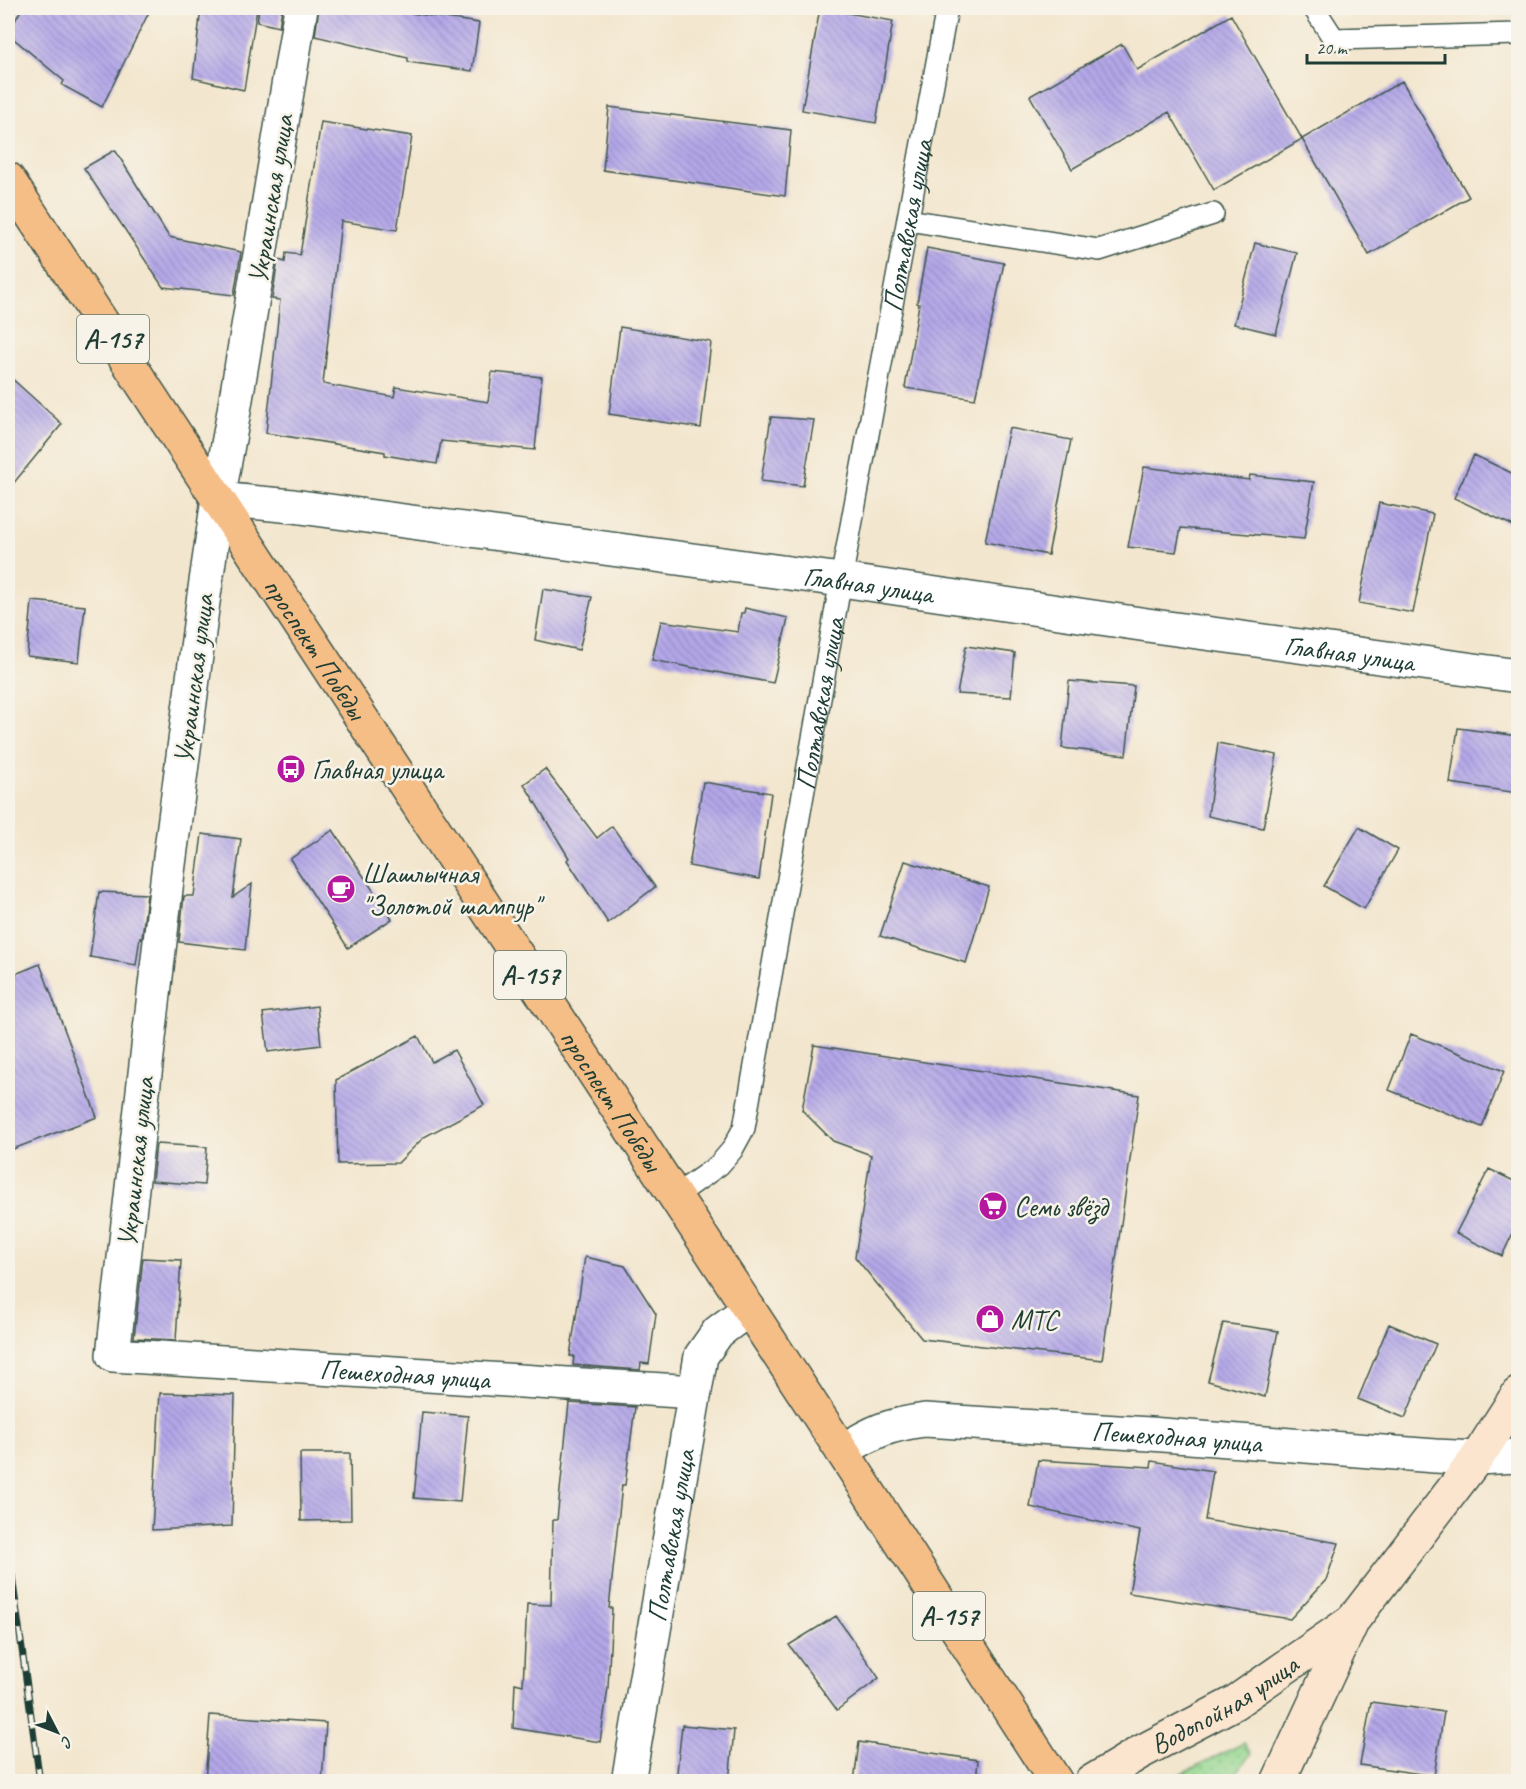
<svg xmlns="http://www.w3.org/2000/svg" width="1526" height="1789" font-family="Caveat,sans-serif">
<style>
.grass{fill:url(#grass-dots);stroke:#588960;stroke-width:1.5}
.building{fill:url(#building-back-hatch)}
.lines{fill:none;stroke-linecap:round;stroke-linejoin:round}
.service-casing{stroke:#3f564b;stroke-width:24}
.minor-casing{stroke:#3f564b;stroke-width:36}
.secondary-casing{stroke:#3f564b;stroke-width:36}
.primary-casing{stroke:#3f564b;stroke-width:36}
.service{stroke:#fff;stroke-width:21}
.minor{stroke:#fff;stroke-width:33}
.secondary{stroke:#fbe5cf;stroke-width:33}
.primary{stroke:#f6be87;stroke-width:33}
.rail-casing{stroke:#1f3d34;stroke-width:7}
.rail{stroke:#f7f3e8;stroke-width:4.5;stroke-dasharray:14;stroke-linecap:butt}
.labels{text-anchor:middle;stroke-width:5;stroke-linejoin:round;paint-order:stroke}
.shield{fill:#f7f3e8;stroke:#60746a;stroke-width:1.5}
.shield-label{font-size:27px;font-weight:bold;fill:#1f3d34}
.street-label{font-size:28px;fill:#1f3d34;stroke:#f7f3e8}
.poi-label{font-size:28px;fill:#1f3d34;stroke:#f7f3e8;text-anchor:start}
</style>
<defs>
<pattern id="grass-dots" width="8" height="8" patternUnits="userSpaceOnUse" patternTransform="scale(1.5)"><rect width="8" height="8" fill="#92d58d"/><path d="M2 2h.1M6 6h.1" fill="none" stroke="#77ae74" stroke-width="1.8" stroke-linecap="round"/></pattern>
<pattern id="building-back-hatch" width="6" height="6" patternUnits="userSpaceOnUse" patternTransform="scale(1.5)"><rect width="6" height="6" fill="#b4a7e9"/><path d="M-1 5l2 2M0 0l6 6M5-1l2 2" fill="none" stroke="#9289be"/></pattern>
</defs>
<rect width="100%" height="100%" fill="#f7f3e8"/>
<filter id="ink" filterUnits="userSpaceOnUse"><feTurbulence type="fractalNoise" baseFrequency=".0167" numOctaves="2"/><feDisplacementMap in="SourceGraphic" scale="12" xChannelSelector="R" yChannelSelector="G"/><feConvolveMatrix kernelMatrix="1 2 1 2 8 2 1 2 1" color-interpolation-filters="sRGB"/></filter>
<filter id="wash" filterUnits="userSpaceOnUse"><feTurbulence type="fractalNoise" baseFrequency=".008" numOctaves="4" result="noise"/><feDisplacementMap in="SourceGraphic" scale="24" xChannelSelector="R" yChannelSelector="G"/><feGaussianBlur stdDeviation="1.35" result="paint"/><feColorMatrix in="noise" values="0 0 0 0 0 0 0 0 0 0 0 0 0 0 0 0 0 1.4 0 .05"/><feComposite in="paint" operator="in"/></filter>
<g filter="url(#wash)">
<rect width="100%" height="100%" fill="#f3e6ce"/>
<path class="grass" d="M1244,1743L1251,1754L1230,1781H1165Z"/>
<g id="blocks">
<path class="building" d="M22,8H151L102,107L62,85L64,81L8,34Z
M201,8H257L244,90L193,78Z
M259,8H282L279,27L257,22Z
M319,8H377L479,23L472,71L408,62V58L315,36Z
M820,8L893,21L876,123L802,110Z
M1231,15L1302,139L1214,190L1169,112L1072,169L1030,96L1122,44L1137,70Z
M1402,81L1469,197L1369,255L1302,139Z
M609,107L791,130L785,196L603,170Z
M321,122L412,136L397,230L341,221L323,384L394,397L396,387L488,402L492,372L542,377L535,450L441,441L437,464L385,455V452L266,433L280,300L272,299L278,260L285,262L286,253L300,255Z
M115,150L169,237L241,252L234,295L163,287L84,168Z
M1255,243L1297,253L1276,334L1234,324Z
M927,248L1004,263L975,399L905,388L919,304L917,303Z
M620,327L711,342L701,428L609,414Z
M8,375L62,424L8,490Z
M771,417L814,420L803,486L761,481Z
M1009,428L1071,440L1048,555L985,542Z
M1474,455L1518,476V528L1454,498Z
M1144,467L1249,480L1250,475L1314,482L1304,539L1181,528L1176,552L1128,547Z
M1379,503L1433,514L1413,613L1359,603Z
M543,589L592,597L579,650L535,640Z
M32,601L85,606L79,662L27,656Z
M745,608L788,618L773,683L652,660L661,621L738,632L741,613H744Z
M966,646L1015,653L1011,697L957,694Z
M1069,681L1134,686L1126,755L1062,748Z
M1458,728L1518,736V793L1450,783Z
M1218,743L1277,755L1263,828L1208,816Z
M545,769L597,838L612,826L655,887L608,923L567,860L569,858L524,784Z
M703,782L771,793L759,879L689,866Z
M1359,827L1398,850L1364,909L1324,886Z
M333,830L392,919L348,948L290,859Z
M202,834L241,839L233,897L252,884L245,950L179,942L184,896H194Z
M905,861L989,887L966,963L880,936Z
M99,892L147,894L142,938L140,937L136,965L90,957Z
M40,964L97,1117L8,1151V977Z
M317,1006L321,1045L268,1052L263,1013Z
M1411,1034L1504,1071L1482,1127L1389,1090Z
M418,1036L432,1062L454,1050L484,1105L424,1137L398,1163L338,1164L336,1080Z
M814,1045L1139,1095L1102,1360L922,1339L855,1257L871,1155L833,1141L802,1110Z
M156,1144L207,1147L204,1185L152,1181Z
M1489,1169L1518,1183V1222L1502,1256L1456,1233Z
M585,1257L625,1266L656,1314L649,1364L641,1363L640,1370L573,1365L574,1356H570Z
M143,1258L181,1260L176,1340L134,1338Z
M1223,1323L1278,1331L1265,1397L1208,1381Z
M1389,1324L1436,1344L1405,1418L1358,1399Z
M160,1393L235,1395L232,1526L152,1530Z
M569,1403L635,1407L625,1485H622L609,1608H612L608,1688L600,1742L513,1728L515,1683L523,1685L527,1604L551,1605L553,1520H557Z
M422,1412L468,1416L460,1502L414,1498Z
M300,1453H350L351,1520L301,1521Z
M1038,1460L1151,1467L1152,1461L1213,1471L1205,1520L1339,1543L1326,1580L1290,1619L1129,1593L1140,1531L1030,1507Z
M836,1616L879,1678L837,1710L789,1645Z
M1371,1702L1444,1712L1434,1776L1360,1765Z
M210,1715L326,1723L322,1782H205Z
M682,1725L734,1730L729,1782H676Z
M859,1742L978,1760L976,1782H854Z"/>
</g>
</g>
<g filter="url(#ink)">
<use href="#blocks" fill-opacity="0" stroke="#3f564b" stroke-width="1.5"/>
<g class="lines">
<g class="service-casing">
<g id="service">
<path d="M1314,8L1334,39L1518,34"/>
<path d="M908,220L1099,250L1213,214"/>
<path id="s1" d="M675,1196L719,1165L732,1150L744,1128L841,580L947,8"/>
</g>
</g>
<g class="minor-casing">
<g id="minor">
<path id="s2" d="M301,8L233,417L218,499L202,609L167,880L113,1355L695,1392"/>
<path id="s3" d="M218,499L293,506L841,580L1161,627L1518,676"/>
<path id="s4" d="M842,1451C874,1431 888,1425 925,1420L1150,1434L1435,1456L1477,1458L1518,1456"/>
<path id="s5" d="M628,1782L701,1356L718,1332L749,1309"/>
</g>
</g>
<g class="secondary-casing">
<g id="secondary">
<path id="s6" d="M1091,1782L1139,1753L1234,1703L1352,1621"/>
<path d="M1278,1782L1353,1620L1477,1458L1518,1394"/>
</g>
</g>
<g class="primary-casing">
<g id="primary">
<path id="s7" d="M8,179L842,1451L1056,1782"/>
</g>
</g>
<use href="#service" class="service"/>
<use href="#minor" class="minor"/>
<use href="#secondary" class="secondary"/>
<use href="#primary" class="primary"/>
<g class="rail-casing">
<path id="rail" d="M8,1546L40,1782"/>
</g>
<use href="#rail" class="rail"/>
</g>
</g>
<defs>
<g id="bus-disc" transform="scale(1.5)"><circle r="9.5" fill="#b5179e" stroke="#f7f3e8"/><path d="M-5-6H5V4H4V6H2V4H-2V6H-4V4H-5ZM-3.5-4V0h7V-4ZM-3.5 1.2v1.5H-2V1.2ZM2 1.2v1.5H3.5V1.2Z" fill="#fff"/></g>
<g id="cafe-disc" transform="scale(1.5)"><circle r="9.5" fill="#b5179e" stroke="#f7f3e8"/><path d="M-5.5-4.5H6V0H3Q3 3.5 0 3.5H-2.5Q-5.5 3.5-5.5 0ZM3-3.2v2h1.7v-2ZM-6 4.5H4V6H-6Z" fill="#fff"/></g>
<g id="supermarket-disc" transform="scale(1.5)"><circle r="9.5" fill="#b5179e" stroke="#f7f3e8"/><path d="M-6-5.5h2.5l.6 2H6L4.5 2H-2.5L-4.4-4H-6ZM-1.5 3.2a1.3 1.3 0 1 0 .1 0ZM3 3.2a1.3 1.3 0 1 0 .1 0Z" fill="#fff"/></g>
<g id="shop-disc" transform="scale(1.5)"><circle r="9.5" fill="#b5179e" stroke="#f7f3e8"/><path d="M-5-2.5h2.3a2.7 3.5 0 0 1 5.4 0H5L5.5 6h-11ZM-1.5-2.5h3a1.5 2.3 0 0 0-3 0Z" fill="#fff"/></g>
</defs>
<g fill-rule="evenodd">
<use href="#bus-disc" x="291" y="769"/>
<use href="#cafe-disc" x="341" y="889"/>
<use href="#supermarket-disc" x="993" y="1206"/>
<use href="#shop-disc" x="990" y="1319"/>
</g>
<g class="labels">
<g class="shield">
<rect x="77" y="315" width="72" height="48" rx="4.5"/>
<rect x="494" y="951" width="72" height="48" rx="4.5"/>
<rect x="913" y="1592" width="72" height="48" rx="4.5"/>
</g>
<g class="shield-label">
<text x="113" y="348">А-157</text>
<text x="530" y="984">А-157</text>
<text x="949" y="1625">А-157</text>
</g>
<g class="street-label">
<text transform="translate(270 199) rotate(-81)" y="10">Украинская улица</text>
<text dy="10" stroke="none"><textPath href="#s1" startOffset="1016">Полтавская улица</textPath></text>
<text dy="10" stroke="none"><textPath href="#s3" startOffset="656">Главная улица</textPath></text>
<text dy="10" stroke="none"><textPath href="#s7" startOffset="561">проспект Победы</textPath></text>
<text dy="10" stroke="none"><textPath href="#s3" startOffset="1142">Главная улица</textPath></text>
<text transform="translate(193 679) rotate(-83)" y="10">Украинская улица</text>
<text dy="10" stroke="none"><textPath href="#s1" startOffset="530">Полтавская улица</textPath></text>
<text dy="10" stroke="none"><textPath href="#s7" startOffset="1101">проспект Победы</textPath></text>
<text transform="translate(135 1162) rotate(-84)" y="10">Украинская улица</text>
<text dy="10" stroke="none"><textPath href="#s2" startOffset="1653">Пешеходная улица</textPath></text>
<text dy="10" stroke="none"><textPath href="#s4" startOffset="342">Пешеходная улица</textPath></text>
<text dy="10" stroke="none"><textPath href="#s5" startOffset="250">Полтавская улица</textPath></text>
<text dy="10" stroke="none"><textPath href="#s6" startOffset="154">Водопойная улица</textPath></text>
</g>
<g class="poi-label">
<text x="312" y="779">Главная улица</text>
<text x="362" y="883">Шашлычная<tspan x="362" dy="32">"Золотой шампур"</tspan></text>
<text x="1014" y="1216">Семь звёзд</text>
<text x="1011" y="1329">МТС</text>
</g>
</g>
<rect width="1526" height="1789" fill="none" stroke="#f7f3e8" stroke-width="30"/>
<g transform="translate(57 1732) rotate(132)" stroke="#f7f3e8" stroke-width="4.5" paint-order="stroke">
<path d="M0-4.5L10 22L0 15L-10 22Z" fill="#1f3d34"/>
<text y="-9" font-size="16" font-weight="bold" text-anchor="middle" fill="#1f3d34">С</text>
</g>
<path d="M1307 54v9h138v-9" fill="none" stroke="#1f3d34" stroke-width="3"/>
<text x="1316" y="54" font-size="18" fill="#1f3d34" stroke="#f7f3e8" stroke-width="4.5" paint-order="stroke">20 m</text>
</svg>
